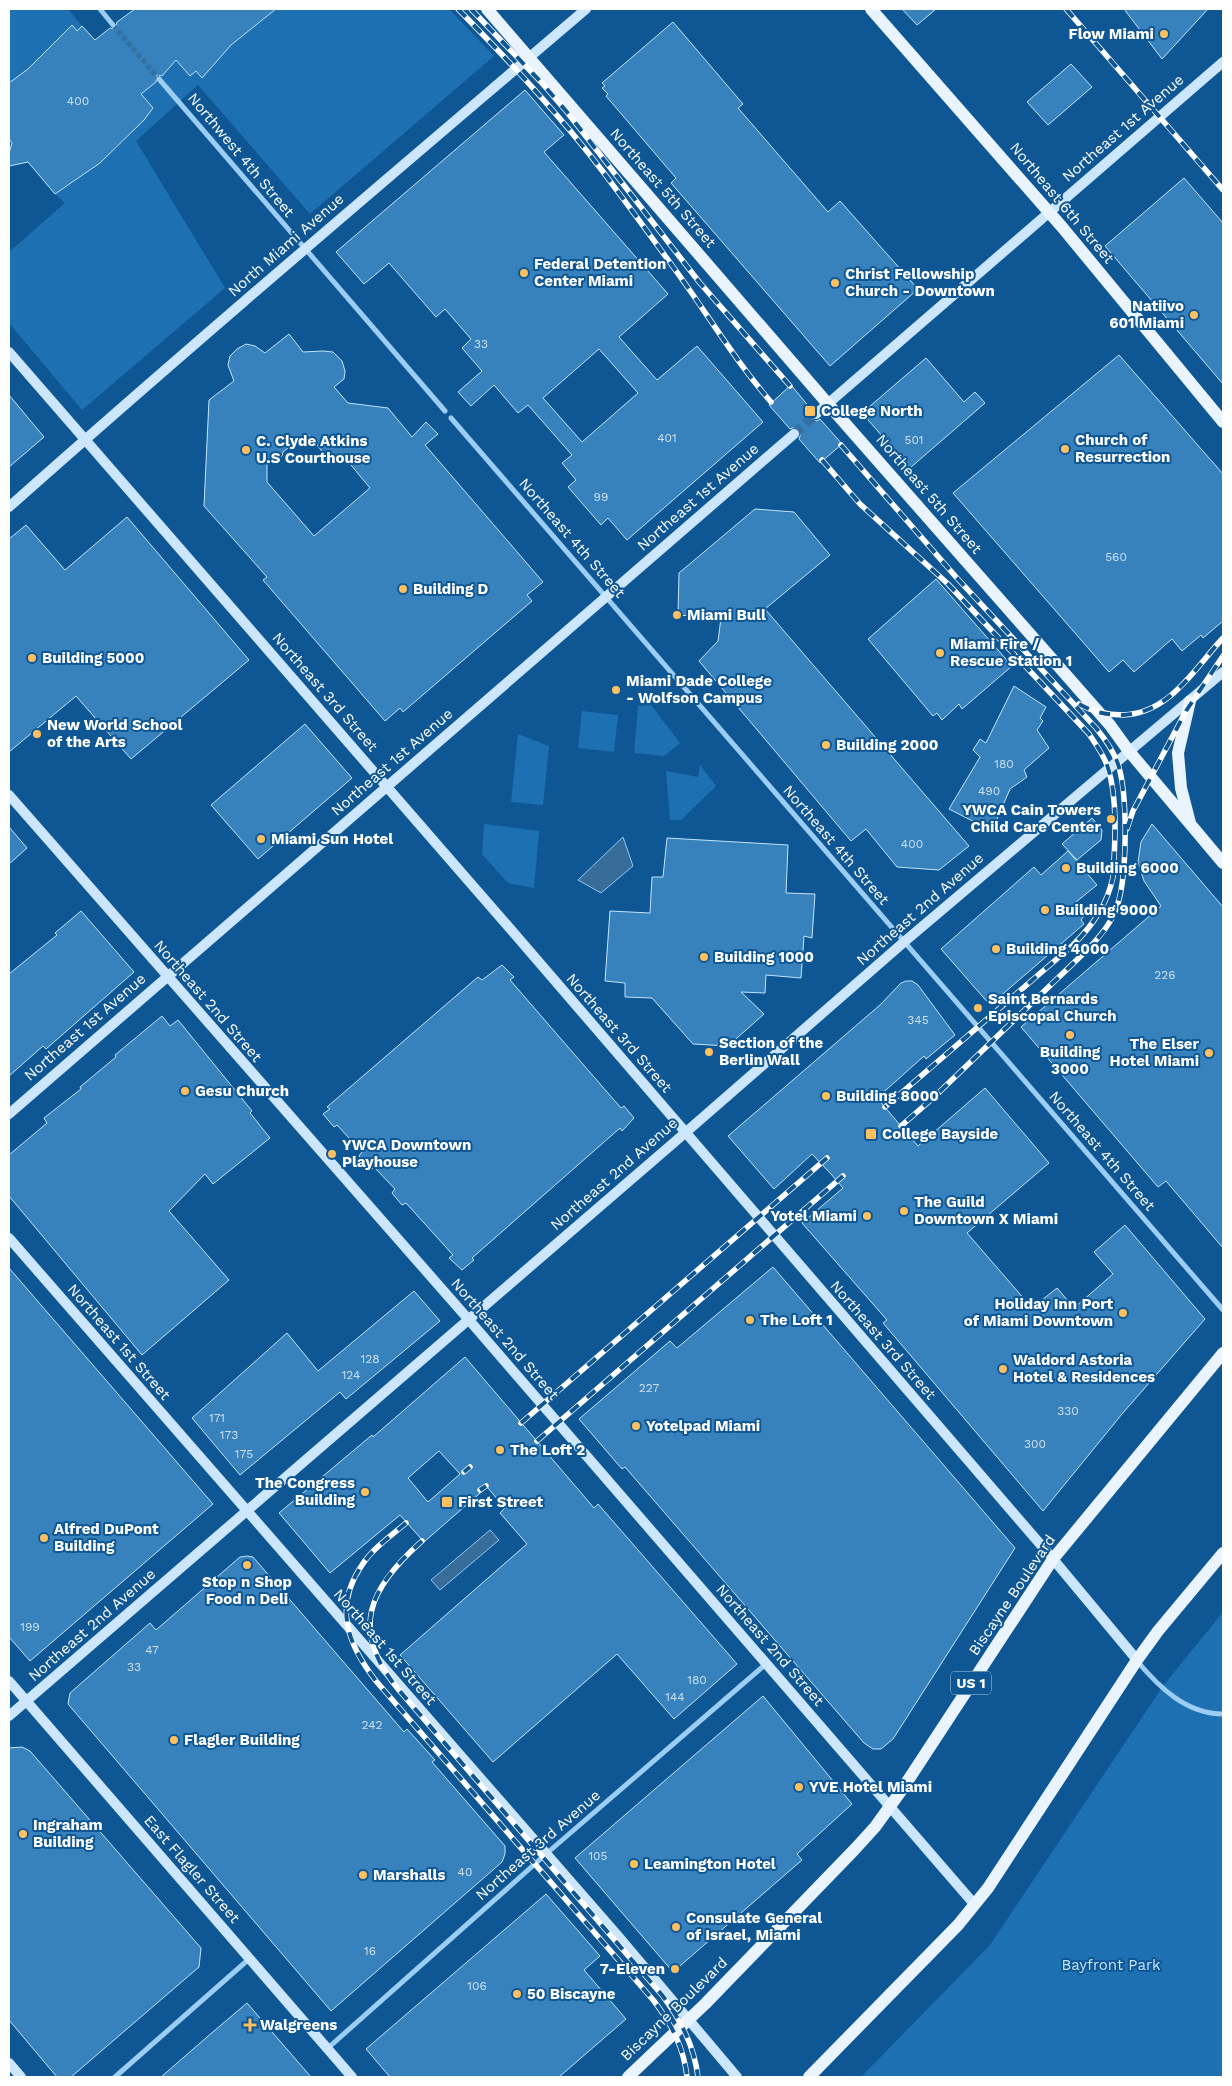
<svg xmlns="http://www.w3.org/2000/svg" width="1232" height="2086" font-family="'Work Sans',sans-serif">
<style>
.green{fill:#1d70b1}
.water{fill:#396d99;stroke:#8dcaf8}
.building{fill:#3781bc;stroke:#c3e4fe;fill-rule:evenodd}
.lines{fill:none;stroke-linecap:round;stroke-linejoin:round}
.street-tunnel{stroke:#3370a4;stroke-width:5;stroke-dasharray:5 2.5;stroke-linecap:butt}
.secondary-tunnel{stroke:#3370a4;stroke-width:10;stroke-dasharray:10 5;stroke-linecap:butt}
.street{stroke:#9ccdf4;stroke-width:5}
.secondary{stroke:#cbe6fd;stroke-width:10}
.primary{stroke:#e9f4ff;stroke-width:12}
.rail-casing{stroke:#fff;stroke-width:5.5}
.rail{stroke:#0f5794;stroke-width:4;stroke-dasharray:11;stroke-linecap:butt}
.poi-dot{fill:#ffc05f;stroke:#0f5794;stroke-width:2}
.labels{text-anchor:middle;stroke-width:4;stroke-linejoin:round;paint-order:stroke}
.number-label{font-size:12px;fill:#cde0ee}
.shield{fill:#0f5794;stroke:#b7cddf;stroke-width:1}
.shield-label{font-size:14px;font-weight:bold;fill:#fff}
.poi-label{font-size:15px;font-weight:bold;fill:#fff;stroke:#0f5794;text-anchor:start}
.street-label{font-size:15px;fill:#fff;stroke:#0f5794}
.park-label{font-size:15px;fill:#c3e4fe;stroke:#0f5794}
</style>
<rect width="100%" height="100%" fill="#0f5794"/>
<path class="green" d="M9,9H68L82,26L77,31L71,25L28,69L9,83Z
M277,9H449L494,56L310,214L198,85L136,141L225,288L82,410L9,323V252L65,203L55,194C93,171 126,143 153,108L141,94L159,79L176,60L190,76L196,71L202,78L231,45Z
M651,705L680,743L664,756L634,753L638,706Z
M582,711L618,715L614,752L578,748Z
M518,734L549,746L543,805L511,802Z
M700,765L716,786L681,820H670L666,771L698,777Z
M484,824L539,831L534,888L508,883L482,854Z
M1223,1612V2077H861L990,1945L1163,1686Z"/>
<path class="water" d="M623,837L633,866L601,893L578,880Z
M490,1530L499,1540L440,1590L431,1580Z"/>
<path class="building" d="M135,9H276L231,45L202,78L196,71L190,76L176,60L162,76L157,75L156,82L141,94L153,108L144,120L100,163L55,194L28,162L9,166V153L12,143L9,139V83L28,69L72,25L77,31L82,26L95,40L110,28L115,29L117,22Z
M902,9H936L917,25Z
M1124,9H1208L1162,59Z
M673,22L743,104L738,108L828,212L840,201L918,289L830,366L671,183L676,178L606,96L608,94L602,88L605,86L602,83Z
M1071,64L1092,87L1048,125L1027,102Z
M525,90L564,135L544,152L668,294L619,337L657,380L697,346L763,422L627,540L608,518L601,525L568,487L576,480L562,463L572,455L528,405L518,413L494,385L471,406L458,392L482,371L462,348L471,339L445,309L436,317L389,263L364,284L336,252ZM599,349L638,393L582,442L543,398Z
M1184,178L1223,223V384L1105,246Z
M289,334L303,352L323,351L333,352L342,361L345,371L344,379L334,387L348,403L388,408L412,437L426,422L438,434L425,445L543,582L527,595L532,601L403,712L400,708L385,721L263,580L267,577L204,506L209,400L234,381L228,365L230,356L237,349L246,344L255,346L265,353ZM307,433L330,461L341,453L370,488L314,536L267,482V465L282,456L283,452Z
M1119,355L1223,474V621L1203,638L1201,635L1182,651L1172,639L1134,672L1123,660L1109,672L953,493Z
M926,358L964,402L975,392L985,403L910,468L862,413Z
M791,385L811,409L809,415L811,419L817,421L820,419L842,444L820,463L799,439L801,433L799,429L796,427L790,429L769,405Z
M9,395L44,437L9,467Z
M755,509L794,512L830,555L765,609L969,846L939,870L897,867L866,829L851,841L699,661L718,641L721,618L678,615L679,573Z
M127,517L249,660L131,759L76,696L9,752V539L26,525L65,570Z
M936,579L1012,666L962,709L959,704L942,720L937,713L933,716L868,639Z
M1014,686L1046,707L1040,718L1043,721L1037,730L1049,748L1024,770L1027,777L1010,789L992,831L949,809L980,757L973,750L980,739L986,743Z
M305,724L352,778L258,859L211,805Z
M1092,818L1102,830L1101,840L1077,860L1062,844Z
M1152,824L1223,907V1248L1166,1181L1158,1187L1021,1027L1161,906L1144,881L1138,862L1141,842Z
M9,827L27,848L9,864Z
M667,838L788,845L786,893L815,894L812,938L804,936L801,978L766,975L765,993L741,992L764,1014L728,1046L693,1044L652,998L625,997V983L605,981L610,911L650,913L652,877H663Z
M1068,851L1097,885L1076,902L1086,913L1081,920L1084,924L990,1005L941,949L1034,867L1041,875Z
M81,911L134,972L46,1049L43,1046L9,1076V974L57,935L55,933Z
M502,965L514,977L510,980L574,1054L621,1108L624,1106L634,1118L622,1131L620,1128L472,1258L474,1260L462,1270L449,1258L453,1255L406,1203L402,1205L392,1193L395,1189L374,1167L371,1170L359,1156L362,1152L337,1125L334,1127L323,1114L330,1109L327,1107L478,977L482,980Z
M906,981H912L918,985L955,1035L926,1059L924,1056L877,1098L918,1146L985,1088L1049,1163L967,1233L1032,1308L1057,1288L1074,1308L1113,1274L1094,1252L1125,1225L1205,1319L1122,1414L1043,1511L883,1323L887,1320L802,1223L843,1188L831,1174L812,1154L774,1189L728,1136L880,1005L901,983Z
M162,1016L170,1026L178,1020L252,1111L250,1113L270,1138L213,1184L205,1174L169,1211L229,1280L142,1355L9,1196V1155L47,1123L44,1118L81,1089L80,1087L116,1057L115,1055Z
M773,1267L1015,1548L893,1739L881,1749H873L864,1743L625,1467L622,1469L579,1419L670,1341L677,1348Z
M9,1268L213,1504L30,1661L9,1637Z
M414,1291L440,1321L346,1399L340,1392L240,1475L192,1418L287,1333L318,1371Z
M465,1357L594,1508L598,1504L737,1664L674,1719L617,1654L493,1762L400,1655L527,1544L500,1513L505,1508L487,1487L424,1542L400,1515L330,1573L279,1513L372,1435L373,1437ZM439,1451L460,1474L428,1502L408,1478Z
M247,1556L253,1557L404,1732L407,1729L435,1760L432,1762L505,1846V1854L502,1862L331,2011L68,1704L70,1693L150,1623L156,1630L240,1557Z
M763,1696L852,1804L797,1854L802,1860L673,1972L575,1858Z
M22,1747L30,1751L201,1948L199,1967L71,2077H57L9,2020V1748Z
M546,1894L600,1956L584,1970L626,2019L559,2077H390L366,2049Z
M247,2003L311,2077H161L214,2031Z"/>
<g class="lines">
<path class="street-tunnel" d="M113,25L159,79"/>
<path class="secondary-tunnel" d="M794,434L816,414"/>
<path class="street" d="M100,9L113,25
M159,79L445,411
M451,418L1223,1310
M1137,1661C1159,1687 1186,1714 1223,1714
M328,2048L546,1854L767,1663
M115,2077L249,1959"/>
<path class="secondary" d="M9,352L513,932L1053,1559L1137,1660
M816,414L1223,62
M9,507C199,338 393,174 586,9
M9,795L469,1320L975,1905
M9,1114L794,434
M9,1238L618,1936L737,2077
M9,1681L352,2077
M9,1716L685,1133L904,942L1223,672
M9,2063L21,2077"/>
<path class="primary" d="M487,9L828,404L1110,725L1128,750L1223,863
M871,9L1062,227L1223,422
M1190,823L1181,788L1178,753L1190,701
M628,2077L705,2004L855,1849L875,1827L901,1791L1053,1559L1223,1353
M809,2077L958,1925L988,1888L1137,1660L1158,1631L1223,1553"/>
<g class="rail-casing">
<path id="rail" d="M458,9C509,61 559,114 604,173C633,212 663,252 691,292C718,331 740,366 771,402
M471,9L541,82L567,112L700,283L790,386
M1066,9L1223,190
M841,445L956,577L1096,728C1105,739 1113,750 1118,764C1128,795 1128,882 1115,912C1108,928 1097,940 1085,952L932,1099L901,1126
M822,460L860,504L948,584L1089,734C1096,745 1104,755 1108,768C1118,799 1115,844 1113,877C1107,905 1093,925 1073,945L885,1107
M1079,704C1093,712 1106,715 1123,715C1170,713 1194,669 1223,638
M1127,829L1133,811L1186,711L1223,656
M521,1423L827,1158
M537,1441L843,1176
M464,1472L470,1467
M480,1490L486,1486
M406,1523C391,1536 373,1548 362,1565C333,1607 348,1645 376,1681L654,2001C672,2025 684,2048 687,2077
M422,1541C369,1588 349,1629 398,1689L662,1995C681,2021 694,2045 698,2077"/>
</g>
<use href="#rail" class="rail"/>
</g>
<g class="poi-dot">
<circle cx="1164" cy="34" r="5"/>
<circle cx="524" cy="273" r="5"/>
<circle cx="835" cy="283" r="5"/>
<circle cx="1194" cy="315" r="5"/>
<rect x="804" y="405" width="12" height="12" rx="2.5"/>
<circle cx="1065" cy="449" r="5"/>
<circle cx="246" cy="450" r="5"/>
<circle cx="403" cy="589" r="5"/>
<circle cx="677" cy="615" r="5"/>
<circle cx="940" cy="653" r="5"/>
<circle cx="32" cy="658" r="5"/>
<circle cx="616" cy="690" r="5"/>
<circle cx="37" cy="734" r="5"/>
<circle cx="826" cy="745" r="5"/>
<circle cx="1111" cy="819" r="5"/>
<circle cx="261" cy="839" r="5"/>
<circle cx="1066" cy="868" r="5"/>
<circle cx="1045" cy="910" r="5"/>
<circle cx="996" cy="949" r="5"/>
<circle cx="704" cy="957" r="5"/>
<circle cx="978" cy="1008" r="5"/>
<circle cx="1070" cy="1035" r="5"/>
<circle cx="709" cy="1052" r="5"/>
<circle cx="1209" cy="1053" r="5"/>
<circle cx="185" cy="1091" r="5"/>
<circle cx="826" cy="1096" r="5"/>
<rect x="865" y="1128" width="12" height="12" rx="2.5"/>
<circle cx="332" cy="1154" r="5"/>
<circle cx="904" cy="1211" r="5"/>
<circle cx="867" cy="1216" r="5"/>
<circle cx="1123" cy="1313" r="5"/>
<circle cx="750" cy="1320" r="5"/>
<circle cx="1003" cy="1369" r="5"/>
<circle cx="636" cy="1426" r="5"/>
<circle cx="500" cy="1450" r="5"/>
<circle cx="365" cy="1492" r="5"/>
<rect x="441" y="1496" width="12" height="12" rx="2.5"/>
<circle cx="44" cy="1538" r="5"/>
<circle cx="247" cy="1565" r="5"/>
<circle cx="174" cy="1740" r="5"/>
<circle cx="799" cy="1787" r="5"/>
<circle cx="23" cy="1834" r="5"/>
<circle cx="634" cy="1864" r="5"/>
<circle cx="363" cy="1875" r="5"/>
<circle cx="676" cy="1927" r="5"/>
<circle cx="675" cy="1969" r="5"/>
<circle cx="517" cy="1994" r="5"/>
<path d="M247.5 2017.5h5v5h5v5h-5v5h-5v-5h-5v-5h5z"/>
</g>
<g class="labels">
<g class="number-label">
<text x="78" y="105">400</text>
<text x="481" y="348">33</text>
<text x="667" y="442">401</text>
<text x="914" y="444">501</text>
<text x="601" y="501">99</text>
<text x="1116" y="561">560</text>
<text x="1004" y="768">180</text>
<text x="989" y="795">490</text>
<text x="912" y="848">400</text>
<text x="1165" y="979">226</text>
<text x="918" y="1024">345</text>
<text x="370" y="1363">128</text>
<text x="351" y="1379">124</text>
<text x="649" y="1392">227</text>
<text x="1068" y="1415">330</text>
<text x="217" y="1422">171</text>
<text x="229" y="1439">173</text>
<text x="1035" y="1448">300</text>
<text x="244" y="1458">175</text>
<text x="30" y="1631">199</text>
<text x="152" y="1654">47</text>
<text x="134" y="1671">33</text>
<text x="697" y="1684">180</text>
<text x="675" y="1701">144</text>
<text x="372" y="1729">242</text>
<text x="598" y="1860">105</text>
<text x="465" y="1876">40</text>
<text x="370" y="1955">16</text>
<text x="477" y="1990">106</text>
</g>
<rect class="shield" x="951" y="1671.5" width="40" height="23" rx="4"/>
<g class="shield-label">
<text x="971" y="1688">US 1</text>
</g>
<g class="poi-label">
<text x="1154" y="39" text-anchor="end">Flow Miami</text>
<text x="534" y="269">Federal Detention<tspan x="534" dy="17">Center Miami</tspan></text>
<text x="845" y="279">Christ Fellowship<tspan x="845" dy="17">Church - Downtown</tspan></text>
<text x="1184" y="311" text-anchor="end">Natiivo<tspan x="1184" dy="17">601 Miami</tspan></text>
<text x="821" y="416">College North</text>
<text x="1075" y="445">Church of<tspan x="1075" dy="17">Resurrection</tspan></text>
<text x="256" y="446">C. Clyde Atkins<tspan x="256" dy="17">U.S Courthouse</tspan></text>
<text x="413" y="594">Building D</text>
<text x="687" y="620">Miami Bull</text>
<text x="950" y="649">Miami Fire /<tspan x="950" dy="17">Rescue Station 1</tspan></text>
<text x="42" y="663">Building 5000</text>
<text x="626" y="686">Miami Dade College<tspan x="626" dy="17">- Wolfson Campus</tspan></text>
<text x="47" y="730">New World School<tspan x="47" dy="17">of the Arts</tspan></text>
<text x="836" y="750">Building 2000</text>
<text x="1101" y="815" text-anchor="end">YWCA Cain Towers<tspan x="1101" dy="17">Child Care Center</tspan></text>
<text x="271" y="844">Miami Sun Hotel</text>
<text x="1076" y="873">Building 6000</text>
<text x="1055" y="915">Building 9000</text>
<text x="1006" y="954">Building 4000</text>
<text x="714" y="962">Building 1000</text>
<text x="988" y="1004">Saint Bernards<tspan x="988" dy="17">Episcopal Church</tspan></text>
<text x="719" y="1048">Section of the<tspan x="719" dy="17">Berlin Wall</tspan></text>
<text x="1199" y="1049" text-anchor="end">The Elser<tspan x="1199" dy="17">Hotel Miami</tspan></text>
<text x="1070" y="1057" text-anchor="middle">Building<tspan x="1070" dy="17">3000</tspan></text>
<text x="195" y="1096">Gesu Church</text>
<text x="836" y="1101">Building 8000</text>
<text x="882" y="1139">College Bayside</text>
<text x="342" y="1150">YWCA Downtown<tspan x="342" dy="17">Playhouse</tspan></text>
<text x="914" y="1207">The Guild<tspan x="914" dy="17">Downtown X Miami</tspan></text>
<text x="857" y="1221" text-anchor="end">Yotel Miami</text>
<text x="1113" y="1309" text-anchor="end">Holiday Inn Port<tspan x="1113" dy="17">of Miami Downtown</tspan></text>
<text x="760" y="1325">The Loft 1</text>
<text x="1013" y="1365">Waldord Astoria<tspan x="1013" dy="17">Hotel &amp; Residences</tspan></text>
<text x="646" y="1431">Yotelpad Miami</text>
<text x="510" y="1455">The Loft 2</text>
<text x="355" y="1488" text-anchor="end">The Congress<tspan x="355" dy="17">Building</tspan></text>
<text x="458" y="1507">First Street</text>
<text x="54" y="1534">Alfred DuPont<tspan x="54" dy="17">Building</tspan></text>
<text x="247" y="1587" text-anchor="middle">Stop n Shop<tspan x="247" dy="17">Food n Deli</tspan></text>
<text x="184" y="1745">Flagler Building</text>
<text x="809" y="1792">YVE Hotel Miami</text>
<text x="33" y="1830">Ingraham<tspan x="33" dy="17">Building</tspan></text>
<text x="644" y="1869">Leamington Hotel</text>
<text x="373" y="1880">Marshalls</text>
<text x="686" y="1923">Consulate General<tspan x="686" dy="17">of Israel, Miami</tspan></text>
<text x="665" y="1974" text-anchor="end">7-Eleven</text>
<text x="527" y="1999">50 Biscayne</text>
<text x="260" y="2030">Walgreens</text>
</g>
<g class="street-label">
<text transform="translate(1123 128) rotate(-41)" y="5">Northeast 1st Avenue</text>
<text transform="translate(241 155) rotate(50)" y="5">Northwest 4th Street</text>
<text transform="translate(663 188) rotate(49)" y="5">Northeast 5th Street</text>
<text transform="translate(1062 203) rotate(50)" y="5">Northeast 6th Street</text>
<text transform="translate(286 245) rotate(-41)" y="5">North Miami Avenue</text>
<text transform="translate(929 494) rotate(49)" y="5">Northeast 5th Street</text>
<text transform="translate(698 497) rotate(-41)" y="5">Northeast 1st Avenue</text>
<text transform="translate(572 538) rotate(49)" y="5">Northeast 4th Street</text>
<text transform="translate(325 692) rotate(49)" y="5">Northeast 3rd Street</text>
<text transform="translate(392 762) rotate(-41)" y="5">Northeast 1st Avenue</text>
<text transform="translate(836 845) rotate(49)" y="5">Northeast 4th Street</text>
<text transform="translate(920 909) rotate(-41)" y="5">Northeast 2nd Avenue</text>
<text transform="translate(208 1001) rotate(49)" y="5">Northeast 2nd Street</text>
<text transform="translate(85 1027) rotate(-41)" y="5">Northeast 1st Avenue</text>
<text transform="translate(619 1033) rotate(49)" y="5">Northeast 3rd Street</text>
<text transform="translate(1102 1151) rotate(49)" y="5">Northeast 4th Street</text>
<text transform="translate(614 1174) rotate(-41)" y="5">Northeast 2nd Avenue</text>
<text transform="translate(505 1339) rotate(49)" y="5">Northeast 2nd Street</text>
<text transform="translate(883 1340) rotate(49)" y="5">Northeast 3rd Street</text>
<text transform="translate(119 1342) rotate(49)" y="5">Northeast 1st Street</text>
<text transform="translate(1012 1595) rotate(-56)" y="5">Biscayne Boulevard</text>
<text transform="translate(92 1625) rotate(-41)" y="5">Northeast 2nd Avenue</text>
<text transform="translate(770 1645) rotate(49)" y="5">Northeast 2nd Street</text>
<text transform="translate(385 1647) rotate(49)" y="5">Northeast 1st Street</text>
<text transform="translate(538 1845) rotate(-41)" y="5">Northeast 3rd Avenue</text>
<text transform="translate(192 1869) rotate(49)" y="5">East Flagler Street</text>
<text transform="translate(674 2009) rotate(-44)" y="5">Biscayne Boulevard</text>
</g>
<g class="park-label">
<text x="1111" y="1970">Bayfront Park</text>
</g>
</g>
<rect width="1232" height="2086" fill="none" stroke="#ffffff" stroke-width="20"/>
</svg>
